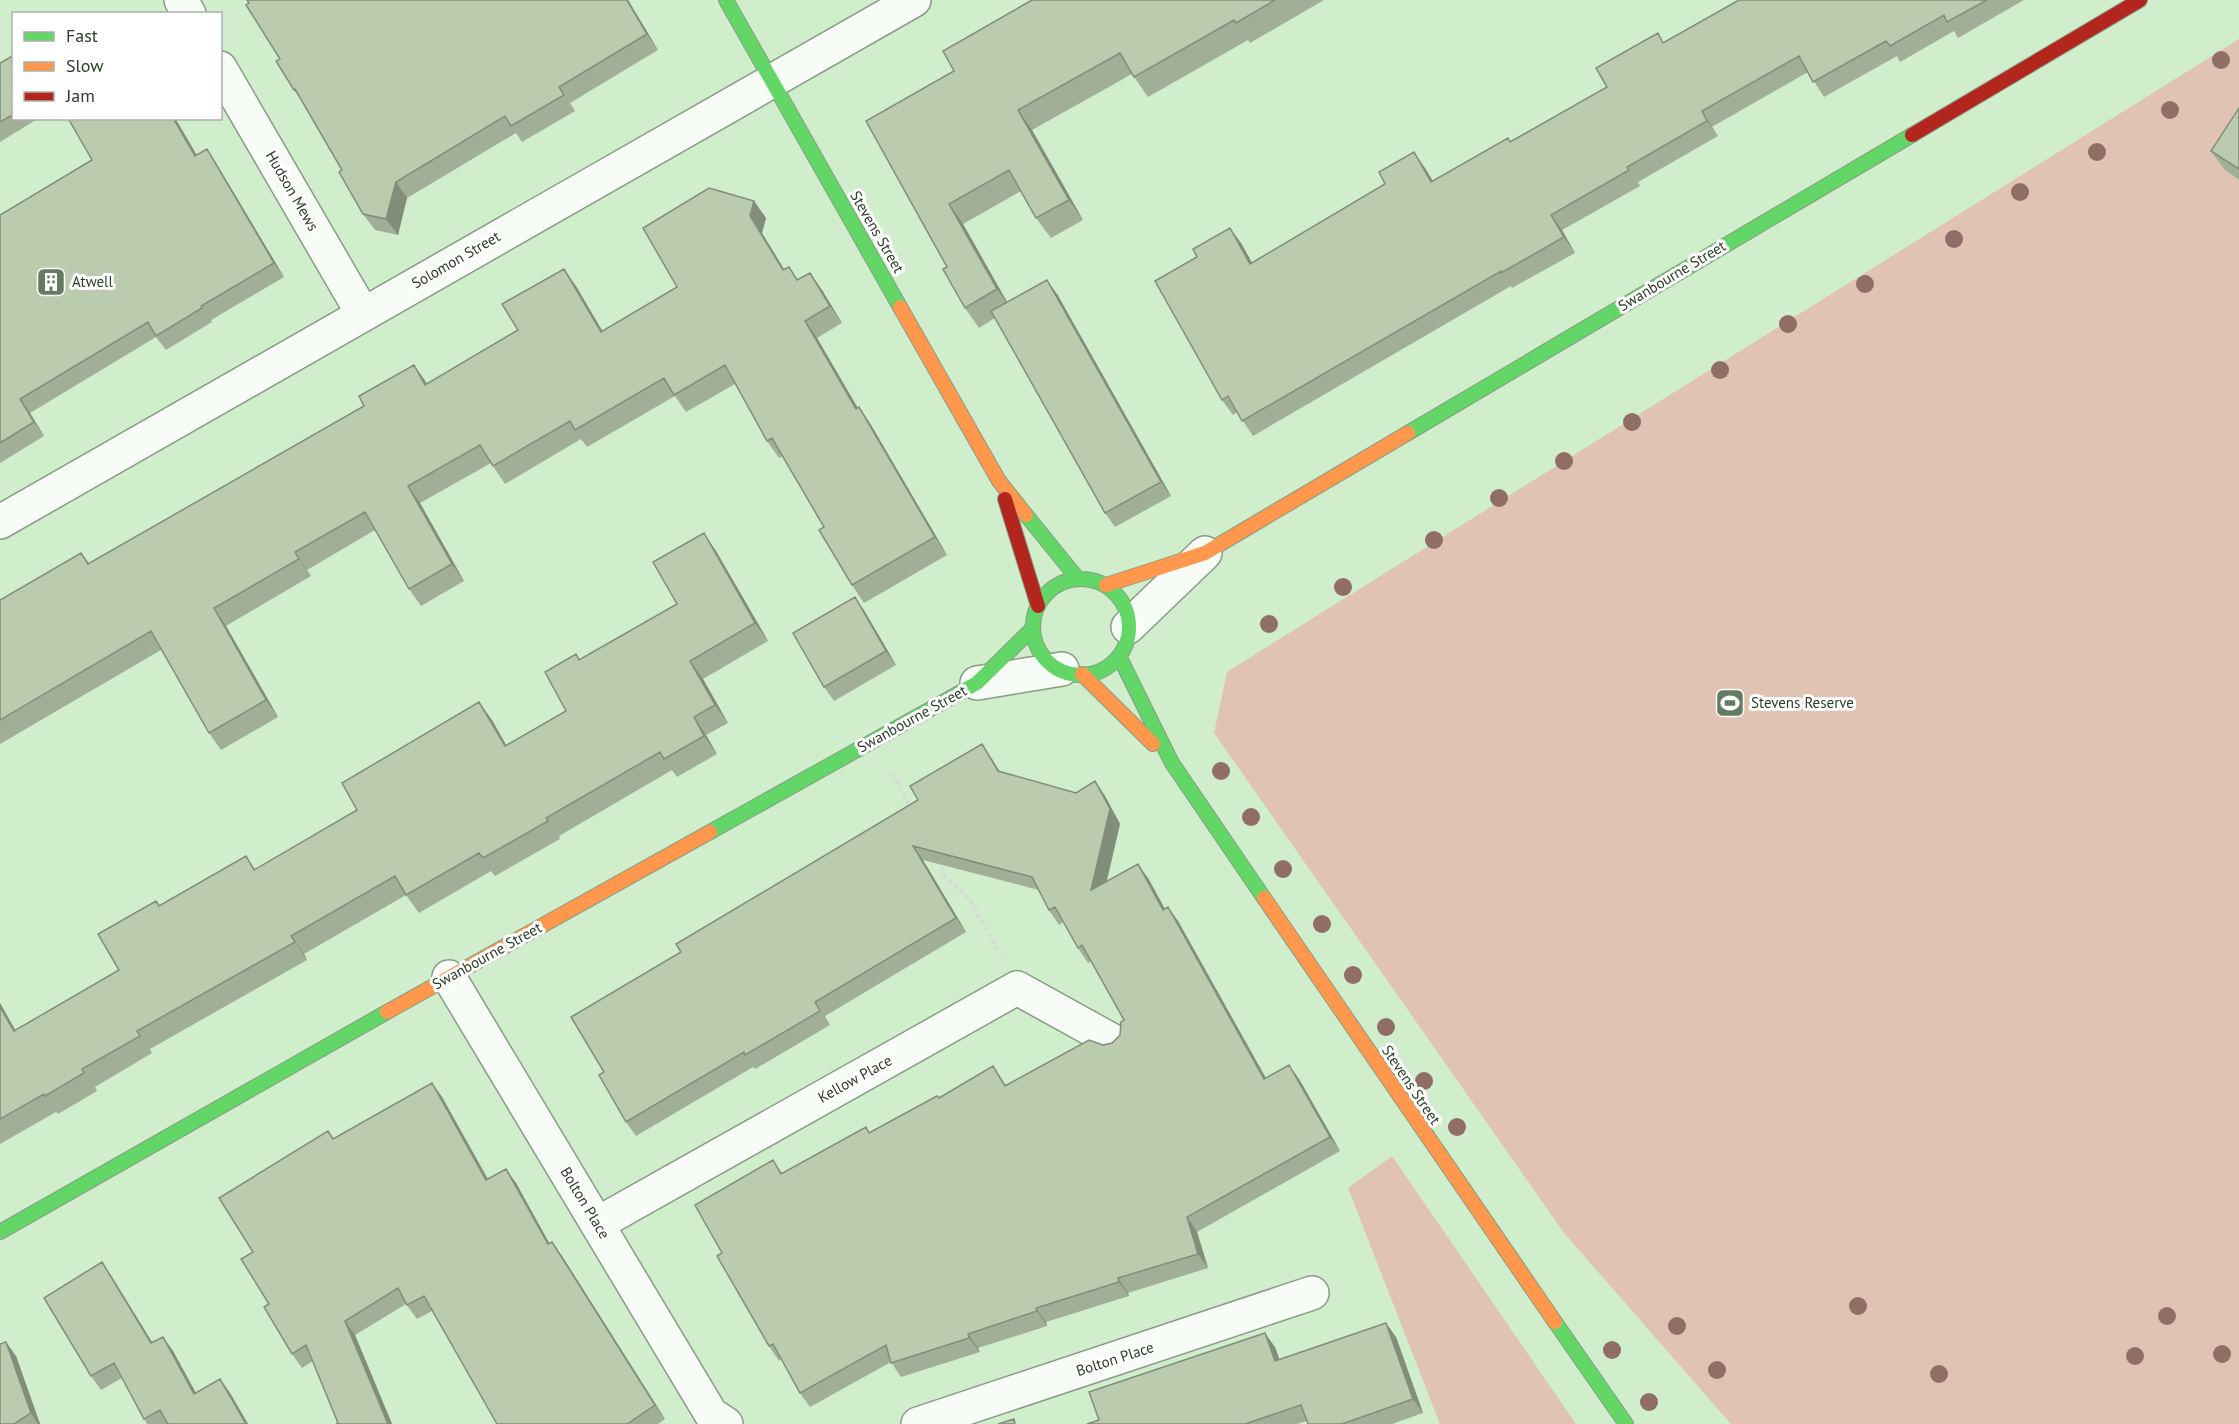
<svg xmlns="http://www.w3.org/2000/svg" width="2239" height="1424" font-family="'PT Sans',sans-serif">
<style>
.green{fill:#e0c3b2}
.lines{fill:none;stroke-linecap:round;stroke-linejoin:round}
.street-casing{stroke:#879d84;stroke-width:36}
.fast-casing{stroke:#879d84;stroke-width:16}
.slow-casing{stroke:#879d84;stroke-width:16}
.jam-casing{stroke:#879d84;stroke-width:16}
.path{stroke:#d5ded4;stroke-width:4;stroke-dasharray:4.5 3;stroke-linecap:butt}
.street{stroke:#f8fcf7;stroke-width:33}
.fast{stroke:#63d668;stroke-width:14}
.slow{stroke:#ff974d;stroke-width:14}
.jam{stroke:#b3261e;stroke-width:14}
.tree{fill:#906e66}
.wall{fill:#a0af96}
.shaded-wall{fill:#828e7a}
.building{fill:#bacbae;stroke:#828e7a;stroke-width:1.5}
.labels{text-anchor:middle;stroke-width:6;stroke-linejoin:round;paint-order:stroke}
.street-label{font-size:15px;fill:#293e26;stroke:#fff}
.poi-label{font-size:15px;fill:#293e26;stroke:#fff;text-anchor:start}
</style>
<rect width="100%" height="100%" fill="#d0edcc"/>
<path class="green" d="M2239,39V1424H1731L1564,1233L1214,733L1227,672Z
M1392,1156L1576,1424H1440L1348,1188Z"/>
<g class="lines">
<g class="street-casing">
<path id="street" d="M181,0L189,14
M220,68L363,314
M0,522L914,0
M1128,627L1205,553
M977,683L1062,669
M449,977L711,1414L726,1424
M597,1224L1017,988L1113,1041
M918,1424L1312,1293"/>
</g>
<g class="fast-casing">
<path id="fast" d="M726,0L900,307
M1408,433L1912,135
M1026,515L1078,579
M1033 627a48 48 0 1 1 96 0a48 48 0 1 1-96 0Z
M1119,656L1172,763L1264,898
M710,832L977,683L1032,629
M0,1232L387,1012
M1555,1322L1626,1424"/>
</g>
<g class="slow-casing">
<path id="slow" d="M900,307L999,481L1026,515
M1106,585L1205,553L1408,433
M1082,674L1153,744
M1264,898L1555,1322
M387,1012L710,832"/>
</g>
<g class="jam-casing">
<path id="jam" d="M1912,135L2140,0
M1005,499L1038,606"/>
</g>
<path class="path" d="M892,774L912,809
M939,860L945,877L969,898L1000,955"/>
<use href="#street" class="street"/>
<use href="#fast" class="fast"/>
<use href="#slow" class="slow"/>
<use href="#jam" class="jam"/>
</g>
<g class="tree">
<circle cx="2221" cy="60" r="9"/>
<circle cx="2170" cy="110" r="9"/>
<circle cx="2097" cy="152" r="9"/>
<circle cx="2020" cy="192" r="9"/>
<circle cx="1954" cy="239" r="9"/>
<circle cx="1865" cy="284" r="9"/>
<circle cx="1788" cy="324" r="9"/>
<circle cx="1720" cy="370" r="9"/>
<circle cx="1632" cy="422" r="9"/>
<circle cx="1564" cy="461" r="9"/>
<circle cx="1499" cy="498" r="9"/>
<circle cx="1434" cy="540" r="9"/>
<circle cx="1343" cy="587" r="9"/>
<circle cx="1269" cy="624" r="9"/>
<circle cx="1221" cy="771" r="9"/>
<circle cx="1251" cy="817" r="9"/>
<circle cx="1283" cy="869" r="9"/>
<circle cx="1322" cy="924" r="9"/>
<circle cx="1353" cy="975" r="9"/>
<circle cx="1386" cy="1027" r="9"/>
<circle cx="1424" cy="1081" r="9"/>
<circle cx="1457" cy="1127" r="9"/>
<circle cx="1858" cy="1306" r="9"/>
<circle cx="2167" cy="1316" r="9"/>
<circle cx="1677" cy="1326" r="9"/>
<circle cx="1612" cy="1350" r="9"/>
<circle cx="2222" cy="1354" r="9"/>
<circle cx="2135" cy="1356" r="9"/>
<circle cx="1717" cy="1370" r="9"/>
<circle cx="1939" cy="1374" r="9"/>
<circle cx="1649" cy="1402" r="9"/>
</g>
<path class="wall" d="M247,0H628L658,50L570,103L575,111L522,142L516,133L407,198L398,235L375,230L363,214L342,170L305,106L294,90L280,59Z
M1032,0H1324L1250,43L1248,40L1148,97L1132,74L1032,130L1083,220L1051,238L1036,218L1021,191L963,224L1007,302L1057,294L1171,496L1115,527L1105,513L995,318L979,328L965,308L947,267L866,121L954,71Z
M1739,0H2024L1958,38L1954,31L1900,62L1897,56L1824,97L1808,72L1712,127L1718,136L1638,182L1640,186L1562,230L1575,253L1512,288L1511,286L1253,436L1237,412L1233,415L1222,400L1197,257L1241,243L1252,263L1425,168L1433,181L1511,142L1607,87L1664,42Z
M14,55V118H39L0,142V63Z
M2239,108V180L2224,169L2211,151Z
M175,118L197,155L216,163L284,277L211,320L212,322L166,350L156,337L30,413L44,436L0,463V215L92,160Z
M754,201L766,218L762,233L784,270L789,267L798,280L822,290L842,323L817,338L858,408L859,407L871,425L947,555L864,603L852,585L824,527L783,456L779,458L767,441L735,384L686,412L675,396L587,447L581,439L505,484L491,463L420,503L464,581L421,606L409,589L375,530L307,570L311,576L226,626L278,717L221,750L209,733L161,650L0,744V600L81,553L89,563L427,384L518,330L576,286L602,331L677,287Z
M716,551L768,641L703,679L728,723L706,735L717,754L677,777L672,770L559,836L560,839L495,876L491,871L419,913L406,895L304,954L307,960L150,1049L152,1053L95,1087L97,1091L58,1114L56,1112L0,1144V1003L15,1030L119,970L156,901L160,906L246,856L255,869L357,810L492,720L506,746L566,711L576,654L580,660L677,604Z
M855,597L865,612L896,665L834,701L824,687Z
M992,759L1000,772L1076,793L1095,781L1105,796L1120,824L1107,881L1148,878L1165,909L1178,921L1266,1078L1299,1079L1340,1151L1197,1232L1208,1268L1128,1293L1129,1296L1046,1322L1047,1326L978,1348L980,1352L901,1377L891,1362L810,1407L800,1393L781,1359L779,1361L769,1346L722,1253L773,1160L783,1174L870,1133L939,1098L993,1066L1006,1086L1103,1045L1112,1043L1120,1035L1124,1020L1091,961L1088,963L1078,948L1063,922L1059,925L1049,910L1039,890L923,860L966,932L825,1016L830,1025L755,1069L753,1067L636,1136L626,1122L604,1072L681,952Z
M432,1083L442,1097L488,1179L516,1183L549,1243L562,1256L665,1419L658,1424H497L432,1311L417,1319L406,1304L355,1335L392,1424H336L338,1423L313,1361L302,1368L292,1354L269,1304L333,1139Z
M112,1277L152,1342L163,1337L173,1351L196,1393L220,1379L230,1393L248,1424H147L122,1378L101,1390L91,1376Z
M1396,1337L1423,1413L1392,1424H1308L1307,1421L1297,1424H1087L1099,1420L1275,1347L1279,1359Z
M16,1356L40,1424H0Z"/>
<path class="shaded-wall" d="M627,0H628L658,50L647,34Z
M1018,110L1032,130L1083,220L1069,200Z
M1702,111L1712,127L1718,136L1707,121Z
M173,118H175L205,170L195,156Z
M207,149L216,163L284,277L274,263Z
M1414,152L1425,168L1442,197L1431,182Z
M396,182L407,198L398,235L386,219Z
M754,201L766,218L762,233L795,287L783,270L750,216Z
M949,204L963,224L1011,309L997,289Z
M1551,215L1562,230L1575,253L1564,237Z
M1230,228L1241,243L1261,279L1250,264Z
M564,269L576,286L613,349L601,332Z
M810,273L822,290L842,323L830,306Z
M1047,280L1057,294L1171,496L1161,482Z
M805,321L817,338L868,426L856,409Z
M414,365L426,382L437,402L425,385Z
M20,399L30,413L44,436L34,422Z
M859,407L871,425L947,555L935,537Z
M408,486L420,503L464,581L452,564Z
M704,533L716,551L768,641L755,623Z
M295,552L311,576L299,559Z
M855,597L865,612L896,665L886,651Z
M214,608L226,626L278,717L266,700Z
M690,661L703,679L728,723L715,705Z
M479,702L492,720L517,764L505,746Z
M694,717L706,735L717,754L704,736Z
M982,744L992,759L1008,786L998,771Z
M1095,781L1105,796L1120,824L1101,904L1091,890Z
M913,846L923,860L966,932L956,918Z
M1138,864L1148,878L1173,924L1163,910Z
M1168,907L1178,921L1274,1093L1264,1079Z
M291,936L304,954L307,960Z
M0,1003L26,1049L14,1031L0,1007Z
M1289,1065L1299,1079L1340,1151L1330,1137Z
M432,1083L442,1097L496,1194L486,1180Z
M506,1169L516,1183L558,1259L548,1244Z
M1187,1217L1197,1232L1208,1268L1198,1254Z
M552,1242L562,1256L665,1419L655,1405Z
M102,1262L112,1277L161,1357L151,1343Z
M1118,1278L1128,1293L1129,1296L1119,1282Z
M1036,1308L1046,1322L1047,1326L1037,1311Z
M345,1321L355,1335L392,1424H388Z
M1386,1323L1396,1337L1423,1413L1413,1399Z
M1265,1333L1275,1347L1285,1375L1275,1361Z
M968,1334L978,1348L980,1352L969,1338Z
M163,1337L173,1351L204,1408L194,1394Z
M6,1342L16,1356L40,1424H38L31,1413Z
M220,1379L230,1393L248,1424H246Z"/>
<path class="building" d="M247,0H627L647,34L559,87L564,95L511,126L505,116L396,182L386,219L363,214L339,172L342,170L295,89L294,90L276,61L280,59L246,5L249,3Z
M1032,0H1275L1236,23L1234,20L1134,77L1120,53L1018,110L1069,200L1036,218L1009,170L949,204L997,289L965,308L943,269L947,267L866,121L954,71L943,51Z
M1739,0H1987L1947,22L1944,15L1890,46L1886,41L1813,82L1799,56L1702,111L1707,121L1627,167L1629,170L1551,215L1564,237L1501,273V271L1242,421L1228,396L1222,400L1155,281L1197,257L1193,249L1230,228L1250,264L1385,184L1379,172L1414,152L1431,182L1508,138L1510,142L1607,87L1596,68L1658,33L1663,43Z
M14,55V114L0,122V63Z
M2239,108V169L2211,151Z
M68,118H173L195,156L207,149L274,263L201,306L202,308L156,336L148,322L20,399L34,422L0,443V215L92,160Z
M709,188L754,201L750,216L783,270L789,267L797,280L810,273L830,306L805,321L856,409L859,407L935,537L852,585L819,530L824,527L772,438L767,441L725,365L674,395L664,378L575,430L570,421L493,466L480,445L408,486L452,564L409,589L365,512L295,552L299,559L214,608L266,700L209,733L151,631L0,720V600L81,553L88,564L364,406L359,396L414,365L425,385L518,330L502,304L564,269L601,332L677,287L643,228Z
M1047,280L1161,482L1105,513L991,311Z
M704,533L755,623L690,661L715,705L694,717L704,736L664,759L660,752L546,818L548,821L483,858L479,853L406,895L395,876L291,936L295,942L137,1031L140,1036L82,1069L84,1073L45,1096L44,1094L0,1119V1007L14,1031L119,970L98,934L156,901L159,906L246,856L254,870L357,810L342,783L479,702L505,746L566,711L545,672L576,654L579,660L677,604L653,562Z
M855,597L886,651L824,687L793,633Z
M982,744L998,771L1076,793L1095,781L1110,809L1091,890L1138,864L1163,910L1168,907L1264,1079L1289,1065L1330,1137L1187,1217L1198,1254L1118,1278L1119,1282L1036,1308L1037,1311L968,1334L969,1338L891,1363L886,1345L800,1393L773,1344L769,1346L717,1256L722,1253L695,1205L773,1160L781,1174L866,1127L869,1133L937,1096L939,1098L993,1066L1005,1086L1089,1040L1103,1045L1112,1043L1120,1035L1121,1022L1124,1020L1082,945L1078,948L1055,907L1049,910L1032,877L913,846L956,918L815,1002L820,1011L745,1055L744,1052L626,1122L599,1075L604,1072L571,1017L681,952L676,944L918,800L910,786Z
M432,1083L486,1180L506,1169L548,1244L552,1242L655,1405L627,1424H497L424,1296L407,1305L398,1288L345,1321L388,1424H336L338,1423L306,1345L292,1354L264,1307L269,1304L241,1259L253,1252L219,1198L328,1131L333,1139Z
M102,1262L151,1343L163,1337L194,1394L220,1379L246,1424H168L160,1410L144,1419L114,1363L91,1376L44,1298Z
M1386,1323L1413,1399L1342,1424H1308L1301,1405L1245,1424H1087L1099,1420L1089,1392L1265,1333L1275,1361Z
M6,1342L31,1413L14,1424H0V1344Z
M1014,1419L1015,1424H998Z"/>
<defs>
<g id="building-square" transform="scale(1.5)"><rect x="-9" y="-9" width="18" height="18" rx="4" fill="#637b60" stroke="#fff"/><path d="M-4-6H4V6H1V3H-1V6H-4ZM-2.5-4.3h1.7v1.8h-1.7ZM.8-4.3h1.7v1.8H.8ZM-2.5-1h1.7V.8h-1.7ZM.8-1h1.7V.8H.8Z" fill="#fff"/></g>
<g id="stadium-square" transform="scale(1.5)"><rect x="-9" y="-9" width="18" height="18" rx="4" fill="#637b60" stroke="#fff"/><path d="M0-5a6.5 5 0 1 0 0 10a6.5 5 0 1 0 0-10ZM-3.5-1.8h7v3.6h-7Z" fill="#fff"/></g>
</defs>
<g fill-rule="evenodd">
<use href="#building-square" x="51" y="282"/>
<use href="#stadium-square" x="1730" y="703"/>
</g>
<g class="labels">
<g class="street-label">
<text transform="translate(292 191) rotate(60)" y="5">Hudson Mews</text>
<text transform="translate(877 232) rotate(60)" y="5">Stevens Street</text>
<text transform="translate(456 260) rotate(-30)" y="5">Solomon Street</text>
<text transform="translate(1672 276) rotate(-31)" y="5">Swanbourne Street</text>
<text transform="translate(912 719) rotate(-29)" y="5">Swanbourne Street</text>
<text transform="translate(487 956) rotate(-29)" y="5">Swanbourne Street</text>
<text transform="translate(855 1079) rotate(-29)" y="5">Kellow Place</text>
<text transform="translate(1411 1085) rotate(56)" y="5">Stevens Street</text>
<text transform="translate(585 1203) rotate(59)" y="5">Bolton Place</text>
<text transform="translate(1115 1359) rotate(-18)" y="5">Bolton Place</text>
</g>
<g class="poi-label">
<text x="72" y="287">Atwell</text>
<text x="1751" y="708">Stevens Reserve</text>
</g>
</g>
<rect x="12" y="12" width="210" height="108" fill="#ffffff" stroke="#a9b2a8" stroke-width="1.5"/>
<rect x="24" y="32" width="30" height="9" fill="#63d668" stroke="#a9b2a8" stroke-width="1.5"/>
<text x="66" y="42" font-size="18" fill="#293e26">Fast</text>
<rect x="24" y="62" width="30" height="9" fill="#ff974d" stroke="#a9b2a8" stroke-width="1.5"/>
<text x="66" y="72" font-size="18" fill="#293e26">Slow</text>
<rect x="24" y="92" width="30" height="9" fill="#b3261e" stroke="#a9b2a8" stroke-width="1.5"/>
<text x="66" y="102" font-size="18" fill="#293e26">Jam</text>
</svg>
